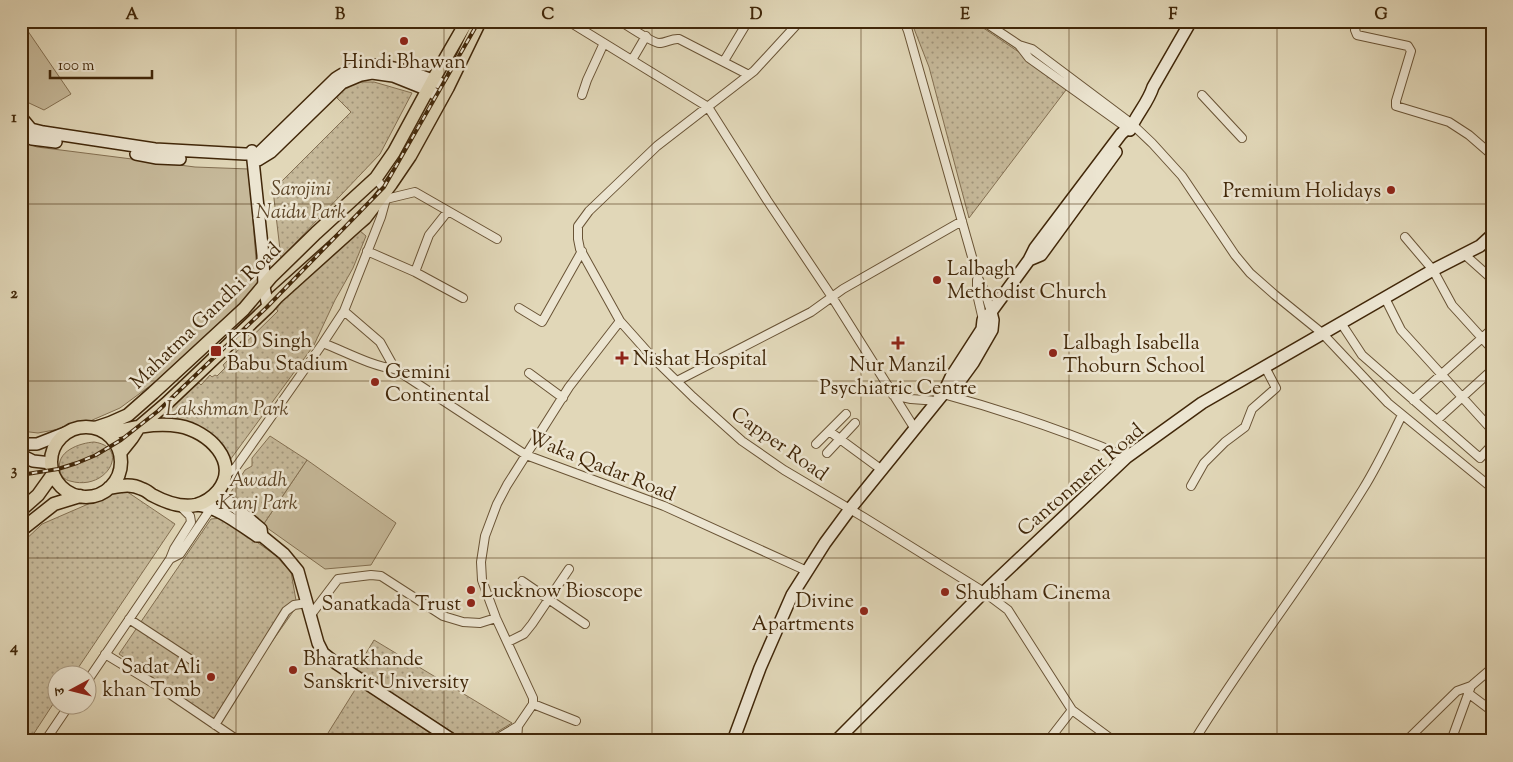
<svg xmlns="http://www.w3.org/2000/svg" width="1513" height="762" font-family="'Sorts Mill Goudy','Noto Serif Devanagari',serif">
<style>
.grass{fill:#c6b99a;stroke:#847052}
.park{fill:url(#park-dots);stroke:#847052}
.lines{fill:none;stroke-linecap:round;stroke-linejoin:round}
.street-casing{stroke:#695335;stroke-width:10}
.secondary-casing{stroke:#412709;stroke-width:14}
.primary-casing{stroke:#412709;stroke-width:15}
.street{stroke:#ece5d1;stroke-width:8}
.secondary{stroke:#ece5d1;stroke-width:11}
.primary{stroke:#e1d7b8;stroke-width:12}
.rail-casing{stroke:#412709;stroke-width:4}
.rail{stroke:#ece5d1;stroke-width:2;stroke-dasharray:5.5;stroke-linecap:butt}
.grid{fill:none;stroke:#412709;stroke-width:1;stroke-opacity:0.55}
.poi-dot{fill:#8f2418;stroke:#ece5d1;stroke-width:2}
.labels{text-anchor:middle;stroke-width:5;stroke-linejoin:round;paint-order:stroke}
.poi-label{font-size:20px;fill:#412709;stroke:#ece5d1;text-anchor:start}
.park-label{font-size:20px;font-style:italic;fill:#5c4426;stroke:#ece5d1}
.street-label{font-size:20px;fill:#412709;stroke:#ece5d1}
.neatline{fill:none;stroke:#412709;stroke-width:2}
.grid-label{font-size:16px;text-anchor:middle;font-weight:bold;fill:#412709}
</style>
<defs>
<pattern id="park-dots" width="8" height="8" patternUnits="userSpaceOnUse" patternTransform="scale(1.25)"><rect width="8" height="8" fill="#c6b99a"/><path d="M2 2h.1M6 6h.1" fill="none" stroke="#a2967c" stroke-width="1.8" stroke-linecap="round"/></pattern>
</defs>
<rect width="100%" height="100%" fill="#e1d7b8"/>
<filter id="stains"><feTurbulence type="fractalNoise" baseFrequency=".004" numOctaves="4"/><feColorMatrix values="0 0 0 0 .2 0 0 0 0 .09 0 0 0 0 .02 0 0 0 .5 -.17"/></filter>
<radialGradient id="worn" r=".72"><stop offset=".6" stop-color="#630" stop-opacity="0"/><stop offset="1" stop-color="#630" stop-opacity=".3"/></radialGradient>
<path class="grass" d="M21,21L71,94L44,110L29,103L21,94Z
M21,141L37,147L195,167L249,169L258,286L162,377L120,408L81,425L38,433L21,431Z
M307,460L396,523L371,565L325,569L263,525Z"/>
<path class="park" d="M911,21H973L1069,86L969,218L929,67Z
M353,82H374L412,93L380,154L281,258L273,190L351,112L336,97Z
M359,230L366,236L353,268L335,300L314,345L230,460L223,446L194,424L174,419L169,414V407L199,383L201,385L210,375L212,377L215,375L217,376L225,368L223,365L278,311L274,306Z
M270,436L307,460L263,525L232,503L231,492L245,470L252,466V458Z
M94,442C131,447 107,492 70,481C65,480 61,476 60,471C55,451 80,443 94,442Z
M123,489L175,524L74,674H58L57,698L29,741H21V544L42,524Z
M223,518L275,555L291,572L297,606L216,721L119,654L211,519Z
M374,640L512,723L482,741H466L356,670Z
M358,685L442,741H323Z"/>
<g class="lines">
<g class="street-casing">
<path id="street" d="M568,21L708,107L767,200L832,297L915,429
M620,21C628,26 653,43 659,43C666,43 672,38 679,39L749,75
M800,21L754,71L657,146L589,211L578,226V239L580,249L620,321L653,358L693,397L742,441L784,470L865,518L984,592L1008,610L1072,710L1114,741
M904,21L908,31L978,278L985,292L991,312
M983,21L1019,45L1032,49L1132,124L1152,143L1182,176L1235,255L1250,273L1275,295L1322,333L1388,403L1492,488
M1358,21L1355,30L1357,35L1408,46L1411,51L1396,101V106L1449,122L1469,135L1492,155
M1019,45L1029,58L1127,128
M632,60L646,36
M724,61L748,21
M582,95L587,80L604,43
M1202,95L1242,138
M386,199L415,192L497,239
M448,211L429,235L415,272L463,298
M1405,237L1433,270L1452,305L1492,349
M367,251L415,272
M1464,254L1492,279
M977,280V294L983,320
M1385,298L1401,330L1492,430
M519,308L542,322L582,251
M344,311L380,342L395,369
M1341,323L1362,355L1480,458L1492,445
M323,343C346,352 371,366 395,369L526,455L664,506L807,571
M529,373L563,398
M677,381L811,312L843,289L962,221
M943,394C1006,411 1067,432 1127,457
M893,395L911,399L938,401
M1413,400L1492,329
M1437,420L1492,370
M829,431L882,470
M816,444L846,414
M827,453L855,423
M226,475L236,467L323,343L344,311L381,217L386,199L385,191L376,178
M1191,486L1204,463L1225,442L1245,427L1252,409L1276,388L1265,367
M170,559L180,554L211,508L212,504
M522,581L585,624
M310,616L338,579L371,575L381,576L443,616L463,622L480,623L496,618
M129,619L193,661
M508,642L524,634L532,624L569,569
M105,654L161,688L239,741
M88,680L170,559L174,549L191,522L190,516L180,506
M1468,693L1492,711
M533,704L576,721
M215,725L286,611L294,605L307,603
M45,741L70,704
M493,741L518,726L533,704V698L496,618L482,580L481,562L485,536L497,504L507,485L569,387L620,321
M517,741L518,726
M1048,741L1072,710
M1194,741C1247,655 1310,575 1363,489C1378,465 1390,439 1402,415
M1406,741L1457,691L1471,686L1492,668
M1451,741L1471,686"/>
</g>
<g class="secondary-casing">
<path id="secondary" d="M21,117L31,129L43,132L155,149L245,154L259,153L336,78C345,73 354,66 365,65C387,63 428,77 448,87
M1130,130C1136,115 1148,103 1153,87L1191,21
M21,131L32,139L56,142
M252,151L263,255L264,287L268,307
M136,154L157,158L180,159
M258,160L271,152L342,83L361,75L372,73L393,76L428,90L442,98
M1029,260L1041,255L1116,152
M945,393L957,385L973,363L992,330L993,320L991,312
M21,444H37L65,433
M21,455L33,461L51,463
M217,492L261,529L262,536
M196,505C219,507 238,524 257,536H262L284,554L298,571L318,643L323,653L337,664L454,741
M733,741L760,668L792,595L825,543L850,509L943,394L951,377L982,329L983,320L991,312L1029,260L1035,248L1121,134L1132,124
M836,741L984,592L1127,457L1202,403L1433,270L1480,246L1492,235"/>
</g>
<g class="primary-casing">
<path id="primary" d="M51 462a35 35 0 1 1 70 0a35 35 0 1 1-70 0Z
M95,428L110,423L128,415L153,393L244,309L271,277L316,233L376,178L394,152L433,80L467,21
M107,434C130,428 155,422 179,426C208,431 241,462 218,491C212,498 204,503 196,505C181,508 165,502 152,495C149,493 146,490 142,489C131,483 120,486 109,488
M120,453L132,438L139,427L167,403L268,307L277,297L357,225L365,218L391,184L410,156L448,87L480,21
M21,510L38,495L53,474
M21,530L54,504L80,496"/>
</g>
<use href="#street" class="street"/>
<use href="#secondary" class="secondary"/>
<use href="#primary" class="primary"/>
<g class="rail-casing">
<path id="rail" d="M21,475L58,469L77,463L96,455L121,440L158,411L267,307L384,187L479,21"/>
</g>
<use href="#rail" class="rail"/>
</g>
<path class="grid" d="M236,21V741M444,21V741M652,21V741M861,21V741M1069,21V741M1277,21V741M21,204H1492M21,381H1492M21,558H1492"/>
<g class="poi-dot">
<circle cx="404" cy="41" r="5"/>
<circle cx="1391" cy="190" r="5"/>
<circle cx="937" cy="280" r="5"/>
<path d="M895.5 335.5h5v5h5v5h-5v5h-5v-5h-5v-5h5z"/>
<rect x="210" y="345" width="12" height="12" rx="2.5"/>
<circle cx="1053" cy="353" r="5"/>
<path d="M619.5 350.5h5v5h5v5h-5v5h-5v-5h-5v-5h5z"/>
<circle cx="375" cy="382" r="5"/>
<circle cx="471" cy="590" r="5"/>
<circle cx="945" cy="592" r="5"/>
<circle cx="471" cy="603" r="5"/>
<circle cx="864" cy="611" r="5"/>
<circle cx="293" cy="670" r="5"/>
<circle cx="211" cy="677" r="5"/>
</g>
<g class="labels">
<g class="poi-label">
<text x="404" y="68" text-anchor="middle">Hindi Bhawan</text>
<text x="1381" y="197" text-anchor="end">Premium Holidays</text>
<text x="947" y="275">Lalbagh<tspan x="947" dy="23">Methodist Church</tspan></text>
<text x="227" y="347">KD Singh<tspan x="227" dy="23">Babu Stadium</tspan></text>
<text x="1063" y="349">Lalbagh Isabella<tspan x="1063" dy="23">Thoburn School</tspan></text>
<text x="633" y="365">Nishat Hospital</text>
<text x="898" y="371" text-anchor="middle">Nur Manzil<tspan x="898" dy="23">Psychiatric Centre</tspan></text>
<text x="385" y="378">Gemini<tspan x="385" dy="23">Continental</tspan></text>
<text x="481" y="597">Lucknow Bioscope</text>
<text x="955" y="599">Shubham Cinema</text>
<text x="854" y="607" text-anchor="end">Divine<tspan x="854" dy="23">Apartments</tspan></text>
<text x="461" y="610" text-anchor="end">Sanatkada Trust</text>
<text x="303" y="665">Bharatkhande<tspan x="303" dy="23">Sanskrit University</tspan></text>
<text x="201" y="673" text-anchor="end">Sadat Ali<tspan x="201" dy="23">khan Tomb</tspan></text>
</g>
<g class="park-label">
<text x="301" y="195">Sarojini<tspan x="301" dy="23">Naidu Park</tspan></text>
<text x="227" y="415">Lakshman Park</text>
<text x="258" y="486">Awadh<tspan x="258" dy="23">Kunj Park</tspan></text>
</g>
<g class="street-label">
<text transform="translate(205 315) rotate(-44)" y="7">Mahatma Gandhi Road</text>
<text transform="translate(780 443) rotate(35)" y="7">Capper Road</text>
<text transform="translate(602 465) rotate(22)" y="7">Waka Qadar Road</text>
<text transform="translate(1080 479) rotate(-41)" y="7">Cantonment Road</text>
</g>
</g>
<rect width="1513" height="762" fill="none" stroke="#e1d7b8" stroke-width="55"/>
<g transform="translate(72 690) rotate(263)"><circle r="24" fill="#ece5d1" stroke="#a89981"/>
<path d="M0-4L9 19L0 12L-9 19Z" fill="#8f2418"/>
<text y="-8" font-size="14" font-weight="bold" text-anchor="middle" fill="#412709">उ</text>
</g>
<path d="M50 70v8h102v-8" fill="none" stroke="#412709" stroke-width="2.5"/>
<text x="58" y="70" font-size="15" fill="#412709" stroke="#ece5d1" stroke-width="4" paint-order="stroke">100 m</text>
<rect x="28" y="28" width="1458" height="706" class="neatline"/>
<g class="grid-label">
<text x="132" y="19">A</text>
<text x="340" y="19">B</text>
<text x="548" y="19">C</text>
<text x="756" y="19">D</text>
<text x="965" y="19">E</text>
<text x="1173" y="19">F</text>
<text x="1381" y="19">G</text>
<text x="14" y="122">1</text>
<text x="14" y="298">2</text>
<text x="14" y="475">3</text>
<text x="14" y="652">4</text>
</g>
<rect width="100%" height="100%" filter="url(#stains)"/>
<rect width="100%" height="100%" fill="url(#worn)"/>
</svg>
